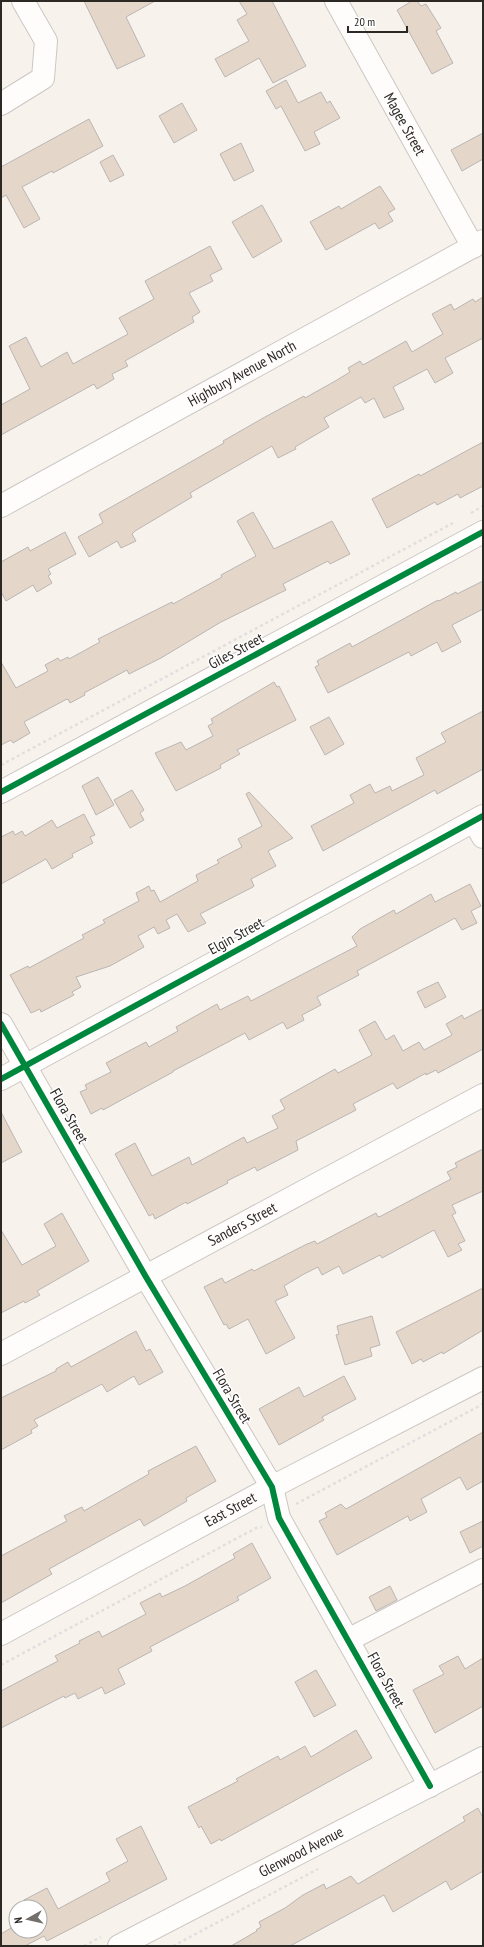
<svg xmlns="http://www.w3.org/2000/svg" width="484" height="1947" font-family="'PT Sans Narrow',sans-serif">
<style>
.building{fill:#e5d6ca;stroke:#bab6b3}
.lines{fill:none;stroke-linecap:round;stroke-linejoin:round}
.minor-casing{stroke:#cbc7c3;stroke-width:24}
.major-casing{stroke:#cbc7c3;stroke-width:24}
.path{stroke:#e1dfde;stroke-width:2.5;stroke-dasharray:3 3;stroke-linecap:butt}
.minor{stroke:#fefdfc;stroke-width:22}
.major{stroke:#fefdfc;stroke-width:22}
.cycleway-casing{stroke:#fff;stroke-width:8}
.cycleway{stroke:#00873e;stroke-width:6}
.labels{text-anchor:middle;stroke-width:3;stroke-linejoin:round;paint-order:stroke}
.street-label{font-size:15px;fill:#2c2925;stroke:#fff}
</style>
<rect width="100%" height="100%" fill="#f8f2ed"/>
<path class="building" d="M84,1H155L126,17L145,56L117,69Z
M239,1H272L306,66L273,83L259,58L225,77L215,59L249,41L237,20L247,14Z
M412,1H417L421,6L426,4L441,28L436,31L453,63L432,74L397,10Z
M286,80L298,103L321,92L327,103L330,101L340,118L314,132L320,144L305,151L281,106L276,109L266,91Z
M182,103L197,130L174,143L159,116Z
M89,119L103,146L53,173L52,171L22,187L40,219L24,228L6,195L1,198V167Z
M483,133V159L462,171L451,150Z
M241,143L254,171L234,181L220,154Z
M113,155L124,175L110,182L100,162Z
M380,186L395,209L388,213L393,221L379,229L375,223L326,250L310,222L339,206L341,209Z
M262,205L282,241L253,258L232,222Z
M210,246L222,269L210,275L213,281L189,293L200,312L192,317L194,322L125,361L128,366L112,374L114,379L97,389L94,384L1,435V405L30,389L9,346L26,337L41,367L67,352L73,364L128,334L119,318L154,299L145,281Z
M483,297V338L445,358L453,373L435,383L427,369L393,387L404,409L384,418L374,398L365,403L361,397L324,418L329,427L295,447L296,449L278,458L272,446L190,493L192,497L135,531L132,534L136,541L121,548L117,541L89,557L78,537L103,523L99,514L224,443L223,441L265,417L304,396L305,398L337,380L350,372L348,368L360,361L363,365L406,341L412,352L443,334L432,314L451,304L454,310L473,299L475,302Z
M483,442V486L460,498L458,494L437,505L435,502L387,528L372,499L419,474L420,476Z
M253,512L274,549L332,521L350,554L330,564L328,561L283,584L286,590L221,622L161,658L129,674L127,670L84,693L85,695L70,703L68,699L65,700L24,722L30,733L13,743L11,740L1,745V662L16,688L48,671L45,665L58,658L60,661L68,657L69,659L100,642L98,639L172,602L173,604L222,577L221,575L256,556L237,521Z
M65,532L76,554L48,569L51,574L48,576L52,583L37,592L33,585L6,601L1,592V562L28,547L30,551Z
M483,581V609L452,625L461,642L442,652L437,642L411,656L409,652L328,693L315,667L319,665L317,661L350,643L352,647L438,600L439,601L456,592L457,594Z
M274,682L277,687L279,686L296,720L237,750L240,754L220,765L221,768L176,791L155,753L181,742L186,750L213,736L208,726L213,723L211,719Z
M483,711V769L437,794L435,790L323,851L311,826L354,803L350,795L370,784L375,793L390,786L392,791L424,775L416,758L446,742L441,733Z
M329,717L344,744L325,755L310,727Z
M98,777L114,805L96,815L82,786Z
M132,790L144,810L140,813L144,820L130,828L114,800Z
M249,792L293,838L268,851L276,866L251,879L254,886L253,887L200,914L206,923L188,932L177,914L166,920L170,928L158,934L154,927L138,936L144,947L110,966L76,977L81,987L72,992L74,995L41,1012L40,1009L31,1013L10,975L28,966L29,968L84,938L82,935L105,923L103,920L139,901L136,893L149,886L151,891L154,890L160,902L198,881L196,875L219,863L217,860L242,847L238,839L262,826L246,794Z
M84,814L95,835L90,837L93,843L72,854L73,857L52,869L46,859L1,884V837L13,831L15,835L22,831L25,836L52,820L57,828Z
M470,884L481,906L471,911L477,923L462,930L455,918L357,971L359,975L317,997L321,1005L302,1015L304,1020L287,1029L283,1022L249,1040L245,1033L173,1071V1072L103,1110L102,1108L91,1114L80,1092L87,1089L85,1085L111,1072L106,1063L146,1042L149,1047L178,1031L176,1027L217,1004L220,1010L248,996L251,1001L357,946L352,937L360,929L394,910L396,914L431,894L435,902Z
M438,982L446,997L425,1008L417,992Z
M483,1009V1049L438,1073L436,1070L426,1075V1073L397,1089L393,1083L353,1104L356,1110L296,1141L298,1150L257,1171L255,1167L227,1181L228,1183L187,1204L186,1202L155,1219L153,1214L149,1216L115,1154L135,1143L152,1176L189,1157L192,1165L244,1137L247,1143L278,1128L272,1116L285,1109L280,1100L335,1069L338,1073L372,1055L359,1030L375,1021L386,1040L394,1035L403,1051L419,1042L424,1050L452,1035L446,1024L462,1015L464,1019Z
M1,1112L22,1152L1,1163Z
M483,1149V1191L452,1205L456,1213L452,1215L465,1241L458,1244L462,1250L448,1257L434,1230L382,1258L380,1255L343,1274L339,1266L322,1275L318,1267L304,1274L284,1286L288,1295L275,1301L295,1338L266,1354L248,1319L229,1329L226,1324L224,1325L204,1287L222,1278L225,1283L252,1269L254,1271L307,1244L315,1241L317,1244L376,1213L378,1217L381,1216L451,1179L447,1172L457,1167L455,1163Z
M62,1213L89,1261L37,1291L40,1295L25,1303L24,1301L1,1313V1230L22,1265L56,1246L44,1224Z
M483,1288V1330L443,1354L442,1352L423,1362L421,1359L412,1364L396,1332Z
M372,1316L380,1345L370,1348L372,1356L345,1365L336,1335L339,1334L337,1326Z
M136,1331L146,1351L150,1349L163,1372L139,1385L134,1376L107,1392L102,1384L34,1420L38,1426L31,1430L32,1433L1,1450V1398L56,1371V1369L68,1362L71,1367Z
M344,1376L356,1399L322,1417L324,1420L279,1445L259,1409L299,1387L304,1397Z
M483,1432V1481L467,1490L460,1477L421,1499L427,1512L410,1521L408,1516L337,1555L319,1521L327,1517L325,1513L341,1504L346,1509Z
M196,1446L216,1481L186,1498L187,1501L144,1526L140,1519L138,1520L49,1569L52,1574L1,1603V1556L67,1521L64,1516L82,1507L84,1511L149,1474L148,1471Z
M483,1521V1546L470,1553L460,1532Z
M252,1543L271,1578L237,1597L239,1600L150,1647L152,1651L118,1669L125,1684L105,1694L102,1687L78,1699L75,1693L65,1698L64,1696L1,1728V1691L58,1661L55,1656L80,1643L79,1641L99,1631L102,1637L146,1614L140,1603L160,1593L162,1597L185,1586L235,1558L233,1554Z
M390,1586L397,1600L376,1611L369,1597Z
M458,1656L465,1669L483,1658V1706L435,1733L413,1690L444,1674L439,1666Z
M316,1670L336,1705L314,1717L295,1682Z
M356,1730L372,1758L221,1841L220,1839L211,1844L201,1826L199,1828L188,1807L238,1781L236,1779L278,1756L280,1760L305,1746L311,1757Z
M478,1808L483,1818V1871L451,1890L446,1881L393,1912L384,1895L290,1946H231L257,1931L256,1930L261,1927L259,1922L285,1908L303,1895L324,1884L326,1889L351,1876L358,1884L465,1821L463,1817Z
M141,1826L167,1879L47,1941L44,1936L25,1946H1V1934L16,1925V1931H40V1907H28L24,1900L47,1888L58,1909L110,1881L106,1873L128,1861L116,1839Z"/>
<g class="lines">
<g class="minor-casing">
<g id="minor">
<path id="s1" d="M336,1L473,247"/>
<path d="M1,104L43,78L46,41L23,1"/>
<path d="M1,792L483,532"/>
<path d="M474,821L483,837"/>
<path d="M1,1024L146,1277L272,1487L279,1518L430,1786"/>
<path d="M1,1079L483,816"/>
<path id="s2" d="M1,1354L483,1095"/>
<path id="s3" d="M1,1634L272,1487L483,1378"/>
<path d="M348,1640L483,1570"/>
<path id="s4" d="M119,1946L483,1758"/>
</g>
</g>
<g class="major-casing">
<g id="major">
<path id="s5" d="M1,506L483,241"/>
</g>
</g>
<path class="path" d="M471,513L483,506
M1,765L453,523
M296,1504L483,1404
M1,1665L256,1528L262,1527
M84,1946L101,1937
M173,1946L318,1869"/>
<use href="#minor" class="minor"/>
<use href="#major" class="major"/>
<g class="cycleway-casing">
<path id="cycleway" d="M1,792L483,532
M1,1024L146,1277L272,1487L279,1518L430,1786
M1,1079L483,816"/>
</g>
<use href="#cycleway" class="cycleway"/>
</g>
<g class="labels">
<g class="street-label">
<text dy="5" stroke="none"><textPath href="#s1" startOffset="141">Magee Street</textPath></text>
<text dy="5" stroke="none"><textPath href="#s5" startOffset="275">Highbury Avenue North</textPath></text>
<text transform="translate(236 651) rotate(-28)" y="5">Giles Street</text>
<text transform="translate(236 936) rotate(-29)" y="5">Elgin Street</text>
<text transform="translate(69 1116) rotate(60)" y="5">Flora Street</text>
<text dy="5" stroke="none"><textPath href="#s2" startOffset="274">Sanders Street</textPath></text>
<text transform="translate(232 1396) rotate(59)" y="5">Flora Street</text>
<text dy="5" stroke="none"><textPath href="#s3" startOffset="261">East Street</textPath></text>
<text transform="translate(386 1680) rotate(61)" y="5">Flora Street</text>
<text dy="5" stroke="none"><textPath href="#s4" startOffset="205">Glenwood Avenue</textPath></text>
</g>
</g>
<rect width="484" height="1947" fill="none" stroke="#2c2925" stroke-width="4"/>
<g transform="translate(28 1919) rotate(262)"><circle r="19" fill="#ffffff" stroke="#aba9a8"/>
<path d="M0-3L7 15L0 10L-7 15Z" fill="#736f6b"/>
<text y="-6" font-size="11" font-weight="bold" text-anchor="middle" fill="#2c2925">N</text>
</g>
<path d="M348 26v6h59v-6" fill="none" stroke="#2c2925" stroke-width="2"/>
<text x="354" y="26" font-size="12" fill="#2c2925" stroke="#ffffff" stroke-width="3" paint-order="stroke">20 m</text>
</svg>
